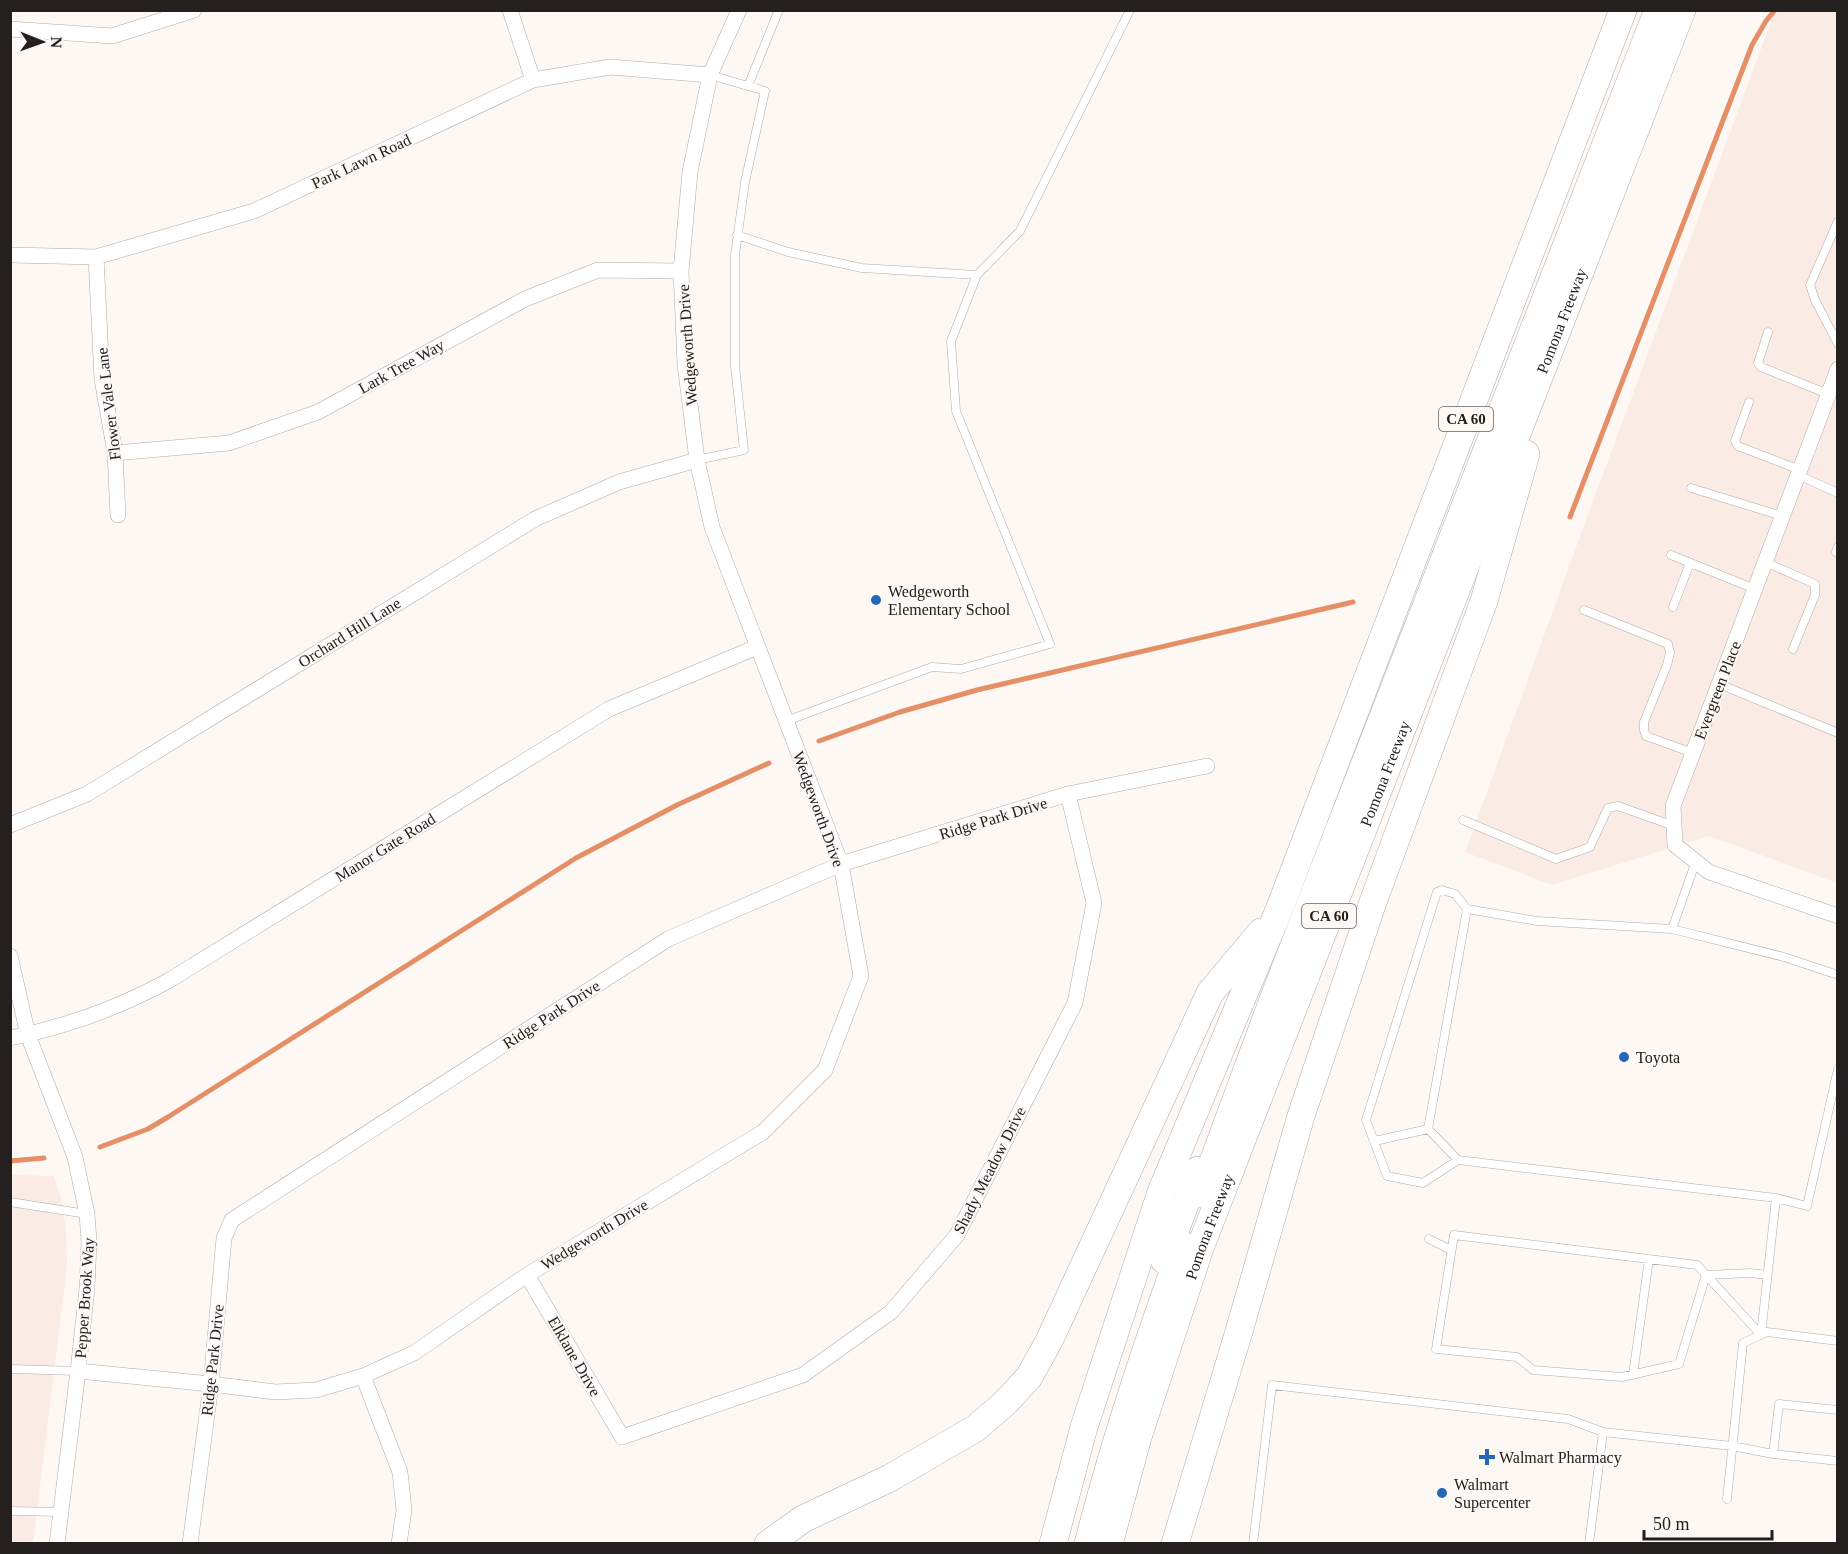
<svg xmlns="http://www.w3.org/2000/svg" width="1848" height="1554" font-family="Georgia,serif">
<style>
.built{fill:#faebe5}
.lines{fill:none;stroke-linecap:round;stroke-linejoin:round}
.stream{stroke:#e58f67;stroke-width:5}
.service-casing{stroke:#b0aaa7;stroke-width:9}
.minor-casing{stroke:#b0aaa7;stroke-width:16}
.motorway-casing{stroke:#b0aaa7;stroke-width:28}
.service{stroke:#fff;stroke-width:8}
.minor{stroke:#fff;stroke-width:15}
.motorway{stroke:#fff;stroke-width:27}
.poi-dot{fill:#2467b8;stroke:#fef8f5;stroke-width:2}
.labels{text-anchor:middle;stroke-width:4.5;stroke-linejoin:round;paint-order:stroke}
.shield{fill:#fef8f5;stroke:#65615f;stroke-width:1.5}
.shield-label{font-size:15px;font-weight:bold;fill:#23201f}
.street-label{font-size:16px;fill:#23201f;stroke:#fef8f5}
.poi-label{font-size:16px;fill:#23201f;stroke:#fef8f5;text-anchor:start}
</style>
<rect width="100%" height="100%" fill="#fef8f5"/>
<path class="built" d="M1775,11H1837V883L1709,836L1552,885L1465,852L1586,520Z
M11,1175L54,1176L61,1198L66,1229L67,1266L33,1543L11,1544Z"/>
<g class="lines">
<path class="stream" d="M1570,517L1752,45L1766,21L1775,10
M819,741L900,712L977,690L1353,602
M100,1147L148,1129L168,1117L576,858L677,805L769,763
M10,1161L44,1158"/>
<g class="service-casing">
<path id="service" d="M748,86L778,12
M1838,221L1810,285L1815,300L1838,344
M737,235L788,252L862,268L977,275
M1768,332L1758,363L1761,367L1828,394
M1749,402L1735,441L1738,446L1800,470
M697,460L744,450L735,366V255L745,182L765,91L710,75
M1798,475L1838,493
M1691,488L1782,516
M1836,552L1838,547
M1671,555L1755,589
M1765,562L1815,584V595L1793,649
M1673,607L1690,563
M1584,610L1668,644L1670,653L1667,665L1644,722V730L1646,736L1693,753
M1719,684L1838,733
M786,721L932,667L961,669L1050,644L956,411L951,341L977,275L1020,231L1130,10
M1463,820L1556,859L1590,847L1608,808L1618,806L1674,826
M1696,861L1672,929L1537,921L1467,909L1428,1129L1458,1160L1776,1198L1807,1206L1838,1069
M1672,929L1784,957L1838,975
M1375,1141L1428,1129
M1458,1160L1423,1183L1387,1176L1366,1120L1437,892L1442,890L1455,894L1467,909
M10,1202L87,1214
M1429,1239L1451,1250
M1761,1335L1697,1265L1454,1235L1436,1349L1517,1357L1533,1370L1622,1377L1679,1364L1706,1275L1750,1273L1767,1275
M1761,1335L1776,1198
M10,1369L78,1371
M1633,1375L1649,1259
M1773,1454L1838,1461
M1727,1499L1743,1343L1767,1332L1838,1341
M10,1511L61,1512
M1253,1544L1272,1385L1568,1419L1603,1432L1732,1446L1773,1454L1779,1404L1838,1410
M1589,1544L1603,1432"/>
</g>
<g class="minor-casing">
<path id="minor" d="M510,10L533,80
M10,29L112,36L194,10
M10,255L96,257L254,211L533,80L610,67L710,75
M96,257L102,379L115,453L118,515
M1838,369L1673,806L1675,845L1709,872L1838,916
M115,453L229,443L318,412L525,299L598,270L681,271
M10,825L87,794L535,519L619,482L697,460
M10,956L28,1035L75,1157L87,1214L89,1241L87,1288L78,1371L57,1544
M10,1038C66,1027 118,1008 168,981L609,709L757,647
M527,1275L622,1437L803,1375L891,1312L957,1235L1075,1003L1094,903L1068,794
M78,1371L211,1384L275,1392L316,1390L363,1376L414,1353L527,1275L763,1132L825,1070L861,976L841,864L712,527L697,460L685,364L681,271L690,172L710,75L739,10
M363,1376L400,1472L404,1510L399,1544
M190,1544L211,1384L224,1238L232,1220L668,939L841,864L1068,794L1207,766"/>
</g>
<g class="motorway-casing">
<g id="motorway">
<path d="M1201,1194L1274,997L1658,10"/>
<path d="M1164,1260L1198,1170"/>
<path d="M768,1544L803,1519L890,1478L976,1428L1005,1403L1029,1377L1049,1341L1210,993L1261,932"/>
<path d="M1053,1544L1084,1427L1161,1192L1279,910L1623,10"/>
<path d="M1088,1544C1114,1442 1147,1343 1183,1245"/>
<path id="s1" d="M1109,1544L1138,1437L1200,1248L1682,10"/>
<path d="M1175,1544L1240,1328L1301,1116L1373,902L1484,601L1526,454"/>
</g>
</g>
<use href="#service" class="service"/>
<use href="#minor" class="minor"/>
<use href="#motorway" class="motorway"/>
</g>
<g class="poi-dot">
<circle cx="876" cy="600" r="6"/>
<circle cx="1624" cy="1057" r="6"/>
<path d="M1484 1448h6v6h6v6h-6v6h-6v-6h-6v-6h6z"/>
<circle cx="1442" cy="1493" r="6"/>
</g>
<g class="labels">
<g class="shield">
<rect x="1439" y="407" width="54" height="24" rx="4.5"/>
<rect x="1302" y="904" width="54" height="24" rx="4.5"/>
</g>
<g class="shield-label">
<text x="1466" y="424">CA 60</text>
<text x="1329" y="921">CA 60</text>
</g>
<g class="street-label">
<text transform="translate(361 161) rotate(-25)" y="6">Park Lawn Road</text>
<text dy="6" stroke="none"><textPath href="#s1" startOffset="1305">Pomona Freeway</textPath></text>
<text transform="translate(687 345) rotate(-94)" y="6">Wedgeworth Drive</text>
<text transform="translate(401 366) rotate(-29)" y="6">Lark Tree Way</text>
<text transform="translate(108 404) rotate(-97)" y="6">Flower Vale Lane</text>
<text transform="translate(349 632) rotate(-32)" y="6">Orchard Hill Lane</text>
<text transform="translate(1717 690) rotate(-69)" y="6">Evergreen Place</text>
<text dy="6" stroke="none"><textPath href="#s1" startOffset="819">Pomona Freeway</textPath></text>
<text transform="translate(819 809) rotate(70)" y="6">Wedgeworth Drive</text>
<text transform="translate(993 818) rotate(-17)" y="6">Ridge Park Drive</text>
<text transform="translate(385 847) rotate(-32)" y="6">Manor Gate Road</text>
<text transform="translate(551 1014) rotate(-33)" y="6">Ridge Park Drive</text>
<text transform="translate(989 1170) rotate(-63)" y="6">Shady Meadow Drive</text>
<text dy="6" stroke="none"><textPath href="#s1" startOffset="333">Pomona Freeway</textPath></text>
<text transform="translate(594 1234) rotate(-31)" y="6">Wedgeworth Drive</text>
<text transform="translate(84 1298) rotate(-86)" y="6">Pepper Brook Way</text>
<text transform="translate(575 1356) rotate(60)" y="6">Elklane Drive</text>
<text transform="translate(212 1360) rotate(-84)" y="6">Ridge Park Drive</text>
</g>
<g class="poi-label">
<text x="888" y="597">Wedgeworth<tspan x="888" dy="18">Elementary School</tspan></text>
<text x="1636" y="1063">Toyota</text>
<text x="1499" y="1463">Walmart Pharmacy</text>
<text x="1454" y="1490">Walmart<tspan x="1454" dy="18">Supercenter</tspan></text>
</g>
</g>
<rect width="1848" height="1554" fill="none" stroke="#23201f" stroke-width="24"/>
<g transform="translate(42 42) rotate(91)" stroke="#fef8f5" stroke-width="4.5" paint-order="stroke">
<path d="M0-4.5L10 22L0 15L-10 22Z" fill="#23201f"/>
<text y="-9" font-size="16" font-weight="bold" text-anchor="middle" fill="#23201f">N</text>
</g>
<path d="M1644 1530v9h128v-9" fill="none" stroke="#23201f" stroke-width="3"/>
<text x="1653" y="1530" font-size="18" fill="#23201f" stroke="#fef8f5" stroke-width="4.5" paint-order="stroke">50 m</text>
</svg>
